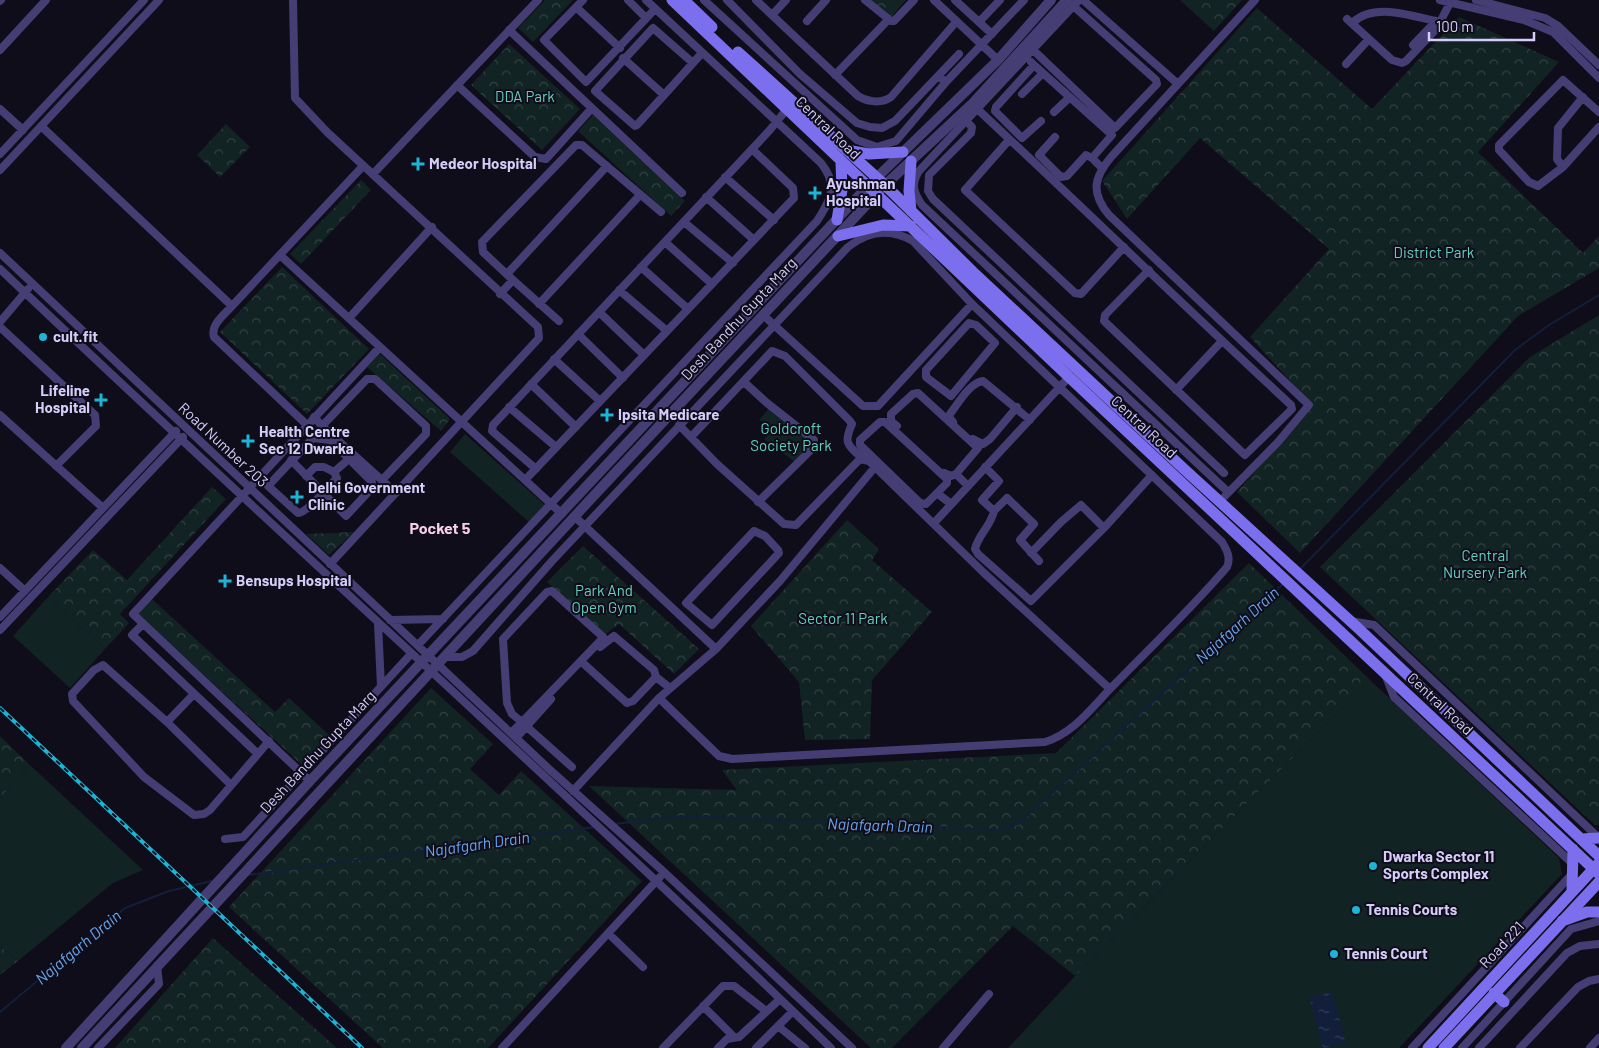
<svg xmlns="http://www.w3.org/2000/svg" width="1599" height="1048" font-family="Barlow,sans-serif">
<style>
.grass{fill:#112323}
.forest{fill:url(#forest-crowns)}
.water{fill:url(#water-ripples)}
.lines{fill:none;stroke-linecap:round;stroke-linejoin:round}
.stream{stroke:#121e3a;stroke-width:2}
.minor{stroke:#443e74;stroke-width:8}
.tertiary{stroke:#443e74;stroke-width:10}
.secondary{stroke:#7c6fed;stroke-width:11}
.rail-casing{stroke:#1bb6d7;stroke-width:4}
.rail{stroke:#100d1a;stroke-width:2;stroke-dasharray:5.5;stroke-linecap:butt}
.poi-dot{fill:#1bb6d7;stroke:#100d1a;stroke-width:2}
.labels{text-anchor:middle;stroke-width:4;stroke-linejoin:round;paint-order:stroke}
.park-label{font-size:15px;fill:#63cfbc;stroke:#100d1a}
.street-label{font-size:15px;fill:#d5cdf9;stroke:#100d1a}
.poi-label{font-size:15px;font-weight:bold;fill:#d5cdf9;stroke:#100d1a;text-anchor:start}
.neighbourhood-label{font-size:16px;font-weight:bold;fill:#f9cee6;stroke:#100d1a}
.water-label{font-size:16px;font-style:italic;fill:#67a5ec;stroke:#100d1a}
</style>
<defs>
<pattern id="forest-crowns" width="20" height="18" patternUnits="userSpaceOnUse" patternTransform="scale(1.25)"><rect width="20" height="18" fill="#112323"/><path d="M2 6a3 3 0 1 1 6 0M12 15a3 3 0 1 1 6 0" fill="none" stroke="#334244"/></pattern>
<pattern id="water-ripples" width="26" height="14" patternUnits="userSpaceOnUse" patternTransform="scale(1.25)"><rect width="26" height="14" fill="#121e3a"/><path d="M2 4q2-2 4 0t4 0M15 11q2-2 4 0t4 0" fill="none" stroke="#343e57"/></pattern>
</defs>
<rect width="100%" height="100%" fill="#100d1a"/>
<path class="grass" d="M771,406L789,421L793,418L818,440L795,462L764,439L773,430L759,420Z
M465,434L545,505L530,523L450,452Z
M48,597L105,649L70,688L13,636Z
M1370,680L1559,858L1562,874L1399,1048H1008L1075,976Z
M30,765L143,870L113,883L18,961L0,946V798Z"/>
<path class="forest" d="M545,0H573L533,42L518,28Z
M869,0H906L889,19Z
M1180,0H1242L1214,31Z
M1257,8L1372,109L1459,17L1559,62L1478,152L1583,253L1599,236V268L1518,316L1300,553L1237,492L1313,406L1250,337L1329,249L1200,138L1127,219L1102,181Z
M509,44L580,109L542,150L471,85Z
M593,115L685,201L671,216L578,131Z
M226,124L250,147L220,177L197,155Z
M361,180L371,190L301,264L290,254Z
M282,267L369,349L307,414L220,332Z
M1599,315V825H1595L1320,567L1530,357Z
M379,353L450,419L441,431L367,367Z
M212,487L226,499L120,614L129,623L105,649L48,597L93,550L127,580Z
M847,520L879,549L872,560L932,612L872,680L870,739L805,740L799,682L751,626Z
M354,532L329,555L306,534Z
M583,546L699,649L674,674L619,624L604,635L547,582Z
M1249,563L1370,680L1075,976L1013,926L892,1048H871L589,786L737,790L722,770L1056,753Z
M152,599L275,712L289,698L329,735L302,765L138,614Z
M431,688L493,744L470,769L499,795L521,771L642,881L488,1048H383L229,907Z
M0,736L30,765L0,798Z
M213,938L337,1048H115Z
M0,946L18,961L0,975Z"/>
<path class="water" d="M1332,992L1346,1043L1323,1048L1309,997Z"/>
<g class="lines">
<path class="stream" d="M1300,569L1515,350L1549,325L1599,295
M615,824L669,817L696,816L997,830L1018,824L1283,584
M248,875L595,827
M0,1012L125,908L169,891L212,881"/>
<path class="minor" d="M293,0L295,98L327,132L538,327L539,338L330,564
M583,0L544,40L586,82L655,9
M628,0L646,18
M704,0L857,140L877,147L896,141L946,82L1024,0
M727,0L800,74L857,123L870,127L882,128L895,121L938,76L946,82
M756,0L858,96C868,102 881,104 891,97L956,22
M865,0L891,21H894L914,0
M934,0L998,60
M955,0L992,34
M1079,0L919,171C911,184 913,192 922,205L1228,492
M1083,0L1178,84
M1440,0L1524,20L1553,32L1599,78
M1476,0L1545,18L1558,26L1599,65
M0,1L1,0
M576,7L620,48
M772,15L786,0
M1347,19L1392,60L1402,63L1406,61L1440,25V22L1450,3
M807,21L826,0
M979,22L1000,0
M1352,23C1375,1 1413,17 1440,22
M509,30L682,193
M1413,45L1436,21
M1030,47L1115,128L1157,84L1156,80L1070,3
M0,50L46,0
M623,58L664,95
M1031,62L1034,65L996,107L995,111L1022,138L1041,121
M693,63L653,28L595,91L635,126L637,125L693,63L702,53
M1346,64L1369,39
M1034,65L1112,135L1092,158L1102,168
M835,75L888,20
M938,76L959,54
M457,85L535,157L546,159L592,108
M1022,94L1043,73
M972,104C1079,204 1184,306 1291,405L1292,409L1245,455L1104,321L1105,315L1149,270
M0,109L23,130
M1054,112L1070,97
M1599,112L1563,80L1499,145V150L1529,182L1538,186L1563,167L1599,127
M963,118L972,127L971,133L929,175L928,191L933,199L1224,473
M41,126L232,306
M1055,137L1039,155L1061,177L1067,176L1086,155L1092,158
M1009,140L965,190L1075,293L1081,294L1124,247
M0,154L144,0
M1563,167L1557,159L1558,128L1583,97
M0,170L159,0
M373,174L538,0
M725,177L774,220
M706,197L754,240
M684,222L733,263
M665,242L712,284
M0,253L549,769L664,872L852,1048
M280,255L562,514
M641,267L688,309
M0,269C275,531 558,783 831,1048
M507,274L607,166
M513,280L559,321
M619,290L667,331
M500,294L513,280L483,252L482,242L576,145H582L661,212
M539,304L640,195
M599,312L644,355
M763,315L863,406H878L972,304
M350,317L432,227
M0,322L28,289
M969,323L976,325L995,343L951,396L926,377V370Z
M0,327L95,415L96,426L56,466
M578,334L623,378
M554,359L600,401
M744,382L767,403L814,440L813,448L758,502
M531,384L576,427
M1176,390L1222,341
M509,407L556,447
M0,415L103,508
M314,417L322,426L367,379H375L426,426V434L382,480
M953,422L949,417L950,414C958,404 969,383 983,381L1030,420
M307,425L214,337C210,325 225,314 232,306L363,166
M679,425L717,464L784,524L796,525L860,459L869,461L875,467
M322,426L396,493
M897,426L891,421V414L913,394L918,393L978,448L956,474L968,486
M691,437L772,351L785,356L849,420L852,424C843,444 848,445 863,459
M973,439L983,444L990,439L1017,407
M291,460L346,516L371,489L372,482L330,440L313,438L268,486L298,513C307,513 329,486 337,478L334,472
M985,467L999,481L982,500L994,511L1007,498L1034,524L1020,540L1039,561
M536,469L492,431L493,425L769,131L787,109
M944,473L951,476L956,474
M306,476L315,467H324L334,472L349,459
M525,480L794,198L793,188L752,149
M937,493L926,504L920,503L860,445V440L880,422H885L947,479V483L937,493L951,504
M1225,496L1278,442L1309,405L1109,215C1090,192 1094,177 1112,156L1255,0
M994,511C991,526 978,535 975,549L978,554L1031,601L1104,528L1152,475
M574,516L716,649
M934,523L1069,377
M754,531L765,536L778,550L779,553L712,625L686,603Z
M1031,553L1061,522L1081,505L1104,528
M0,568L25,591
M0,617L176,431
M390,620L443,619
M1350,621L1374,625L1599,838
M143,624L132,635L258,754L269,741
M378,624L381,686
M0,630L183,437
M418,645L817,221C831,199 839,186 821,163L646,0
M444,657H462L473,651L552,561L848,247C868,231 890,228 913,241L972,304L1222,542C1227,550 1231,558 1227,567C1190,610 1149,649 1109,690C1090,710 1072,734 1045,742L732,759L719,756L659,698
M584,664L627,703L633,701L656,677L654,670L614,636L600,647
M1385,674L1394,697L1574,865
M656,677L670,688
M167,722L194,694
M526,726L572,767
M511,733L522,722L601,640L603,637L552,591L547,592L503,639L507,703L512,714L522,722
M516,738L551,699
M310,781L133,614L380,347
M231,785L167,722L103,665L94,670L72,694L73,701L144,777L194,815L204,814L210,810L258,754
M573,791L659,698L716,649L780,581L875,467L983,572L1110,689
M225,839L243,837L411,654
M608,933L643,967
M703,1006L734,1037
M778,1026L805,1048
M98,1048L159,984L157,966
M502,1048L660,877
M663,1048L723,986H734L766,1011
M718,1048L727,1039L739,1037L780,999
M756,1048L793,1011
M943,1048L989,994
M1412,1048L1573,873
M1462,1048L1571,929L1599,921
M1479,1048L1567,953L1580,946L1599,944
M1520,1048L1578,987L1589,981L1599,979
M1590,1048L1599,1038"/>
<path class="tertiary" d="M66,1048L310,781L868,186L998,60L1051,0
M82,1048L601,488L885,185L972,104L1067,0"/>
<path class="secondary" d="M672,0L1069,377L1599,874
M684,0L712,27
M738,52L885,185L973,272L1184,469L1358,628L1599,856
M846,150L869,154L903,152
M911,161L909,191L911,211
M837,220L842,190L841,162
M838,236L883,225L911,226
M1581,839L1599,838
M1572,891L1573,849
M1562,921L1587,912H1599
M1494,993L1504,1002
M1428,1048L1598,864
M1444,1048L1599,882"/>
<g class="rail-casing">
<path id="rail" d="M0,708L362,1048"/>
</g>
<use href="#rail" class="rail"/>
</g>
<g class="poi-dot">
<path d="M415.5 156.5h5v5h5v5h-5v5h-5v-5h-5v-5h5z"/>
<path d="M812.5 185.5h5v5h5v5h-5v5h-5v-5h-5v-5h5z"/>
<circle cx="43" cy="337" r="5"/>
<path d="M98.5 392.5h5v5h5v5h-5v5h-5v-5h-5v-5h5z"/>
<path d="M604.5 407.5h5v5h5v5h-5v5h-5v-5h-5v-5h5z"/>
<path d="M245.5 433.5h5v5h5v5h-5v5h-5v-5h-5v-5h5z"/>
<path d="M294.5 489.5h5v5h5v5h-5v5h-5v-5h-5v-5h5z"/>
<path d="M222.5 573.5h5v5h5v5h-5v5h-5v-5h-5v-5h5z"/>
<circle cx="1373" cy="866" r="5"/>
<circle cx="1356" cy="910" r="5"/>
<circle cx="1334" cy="954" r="5"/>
</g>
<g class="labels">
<g class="park-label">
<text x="525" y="102">DDA Park</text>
<text x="1434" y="258">District Park</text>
<text x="791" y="434">Goldcroft<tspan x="791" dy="17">Society Park</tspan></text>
<text x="1485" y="561">Central<tspan x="1485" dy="17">Nursery Park</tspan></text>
<text x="604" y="596">Park And<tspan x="604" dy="17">Open Gym</tspan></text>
<text x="843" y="624">Sector 11 Park</text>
</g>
<g class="street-label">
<text transform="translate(828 128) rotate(44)" y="5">Central Road</text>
<text transform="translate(739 319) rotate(-47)" y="5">Desh Bandhu Gupta Marg</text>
<text transform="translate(1144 427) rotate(43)" y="5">Central Road</text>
<text transform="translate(223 445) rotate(43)" y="5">Road Number 203</text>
<text transform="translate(1440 704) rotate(43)" y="5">Central Road</text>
<text transform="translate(318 752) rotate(-47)" y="5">Desh Bandhu Gupta Marg</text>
<text transform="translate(1502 945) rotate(-47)" y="5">Road 221</text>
</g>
<g class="poi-label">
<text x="429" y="169">Medeor Hospital</text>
<text x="826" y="189">Ayushman<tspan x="826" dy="17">Hospital</tspan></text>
<text x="53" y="342">cult.fit</text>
<text x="90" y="396" text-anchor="end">Lifeline<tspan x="90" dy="17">Hospital</tspan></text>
<text x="618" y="420">Ipsita Medicare</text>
<text x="259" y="437">Health Centre<tspan x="259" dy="17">Sec 12 Dwarka</tspan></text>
<text x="308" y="493">Delhi Government<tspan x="308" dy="17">Clinic</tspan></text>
<text x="236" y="586">Bensups Hospital</text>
<text x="1383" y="862">Dwarka Sector 11<tspan x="1383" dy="17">Sports Complex</tspan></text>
<text x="1366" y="915">Tennis Courts</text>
<text x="1344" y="959">Tennis Court</text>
</g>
<g class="neighbourhood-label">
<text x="440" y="534">Pocket 5</text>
</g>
<g class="water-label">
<text transform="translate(1237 625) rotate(-42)" y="6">Najafgarh Drain</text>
<text transform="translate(880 825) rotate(2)" y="6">Najafgarh Drain</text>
<text transform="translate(477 844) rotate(-8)" y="6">Najafgarh Drain</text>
<text transform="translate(78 947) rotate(-40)" y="6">Najafgarh Drain</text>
</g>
</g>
<path d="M1429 32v8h105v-8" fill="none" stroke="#d5cdf9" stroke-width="2.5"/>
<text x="1436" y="32" font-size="15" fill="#d5cdf9" stroke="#100d1a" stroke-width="4" paint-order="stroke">100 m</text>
</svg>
